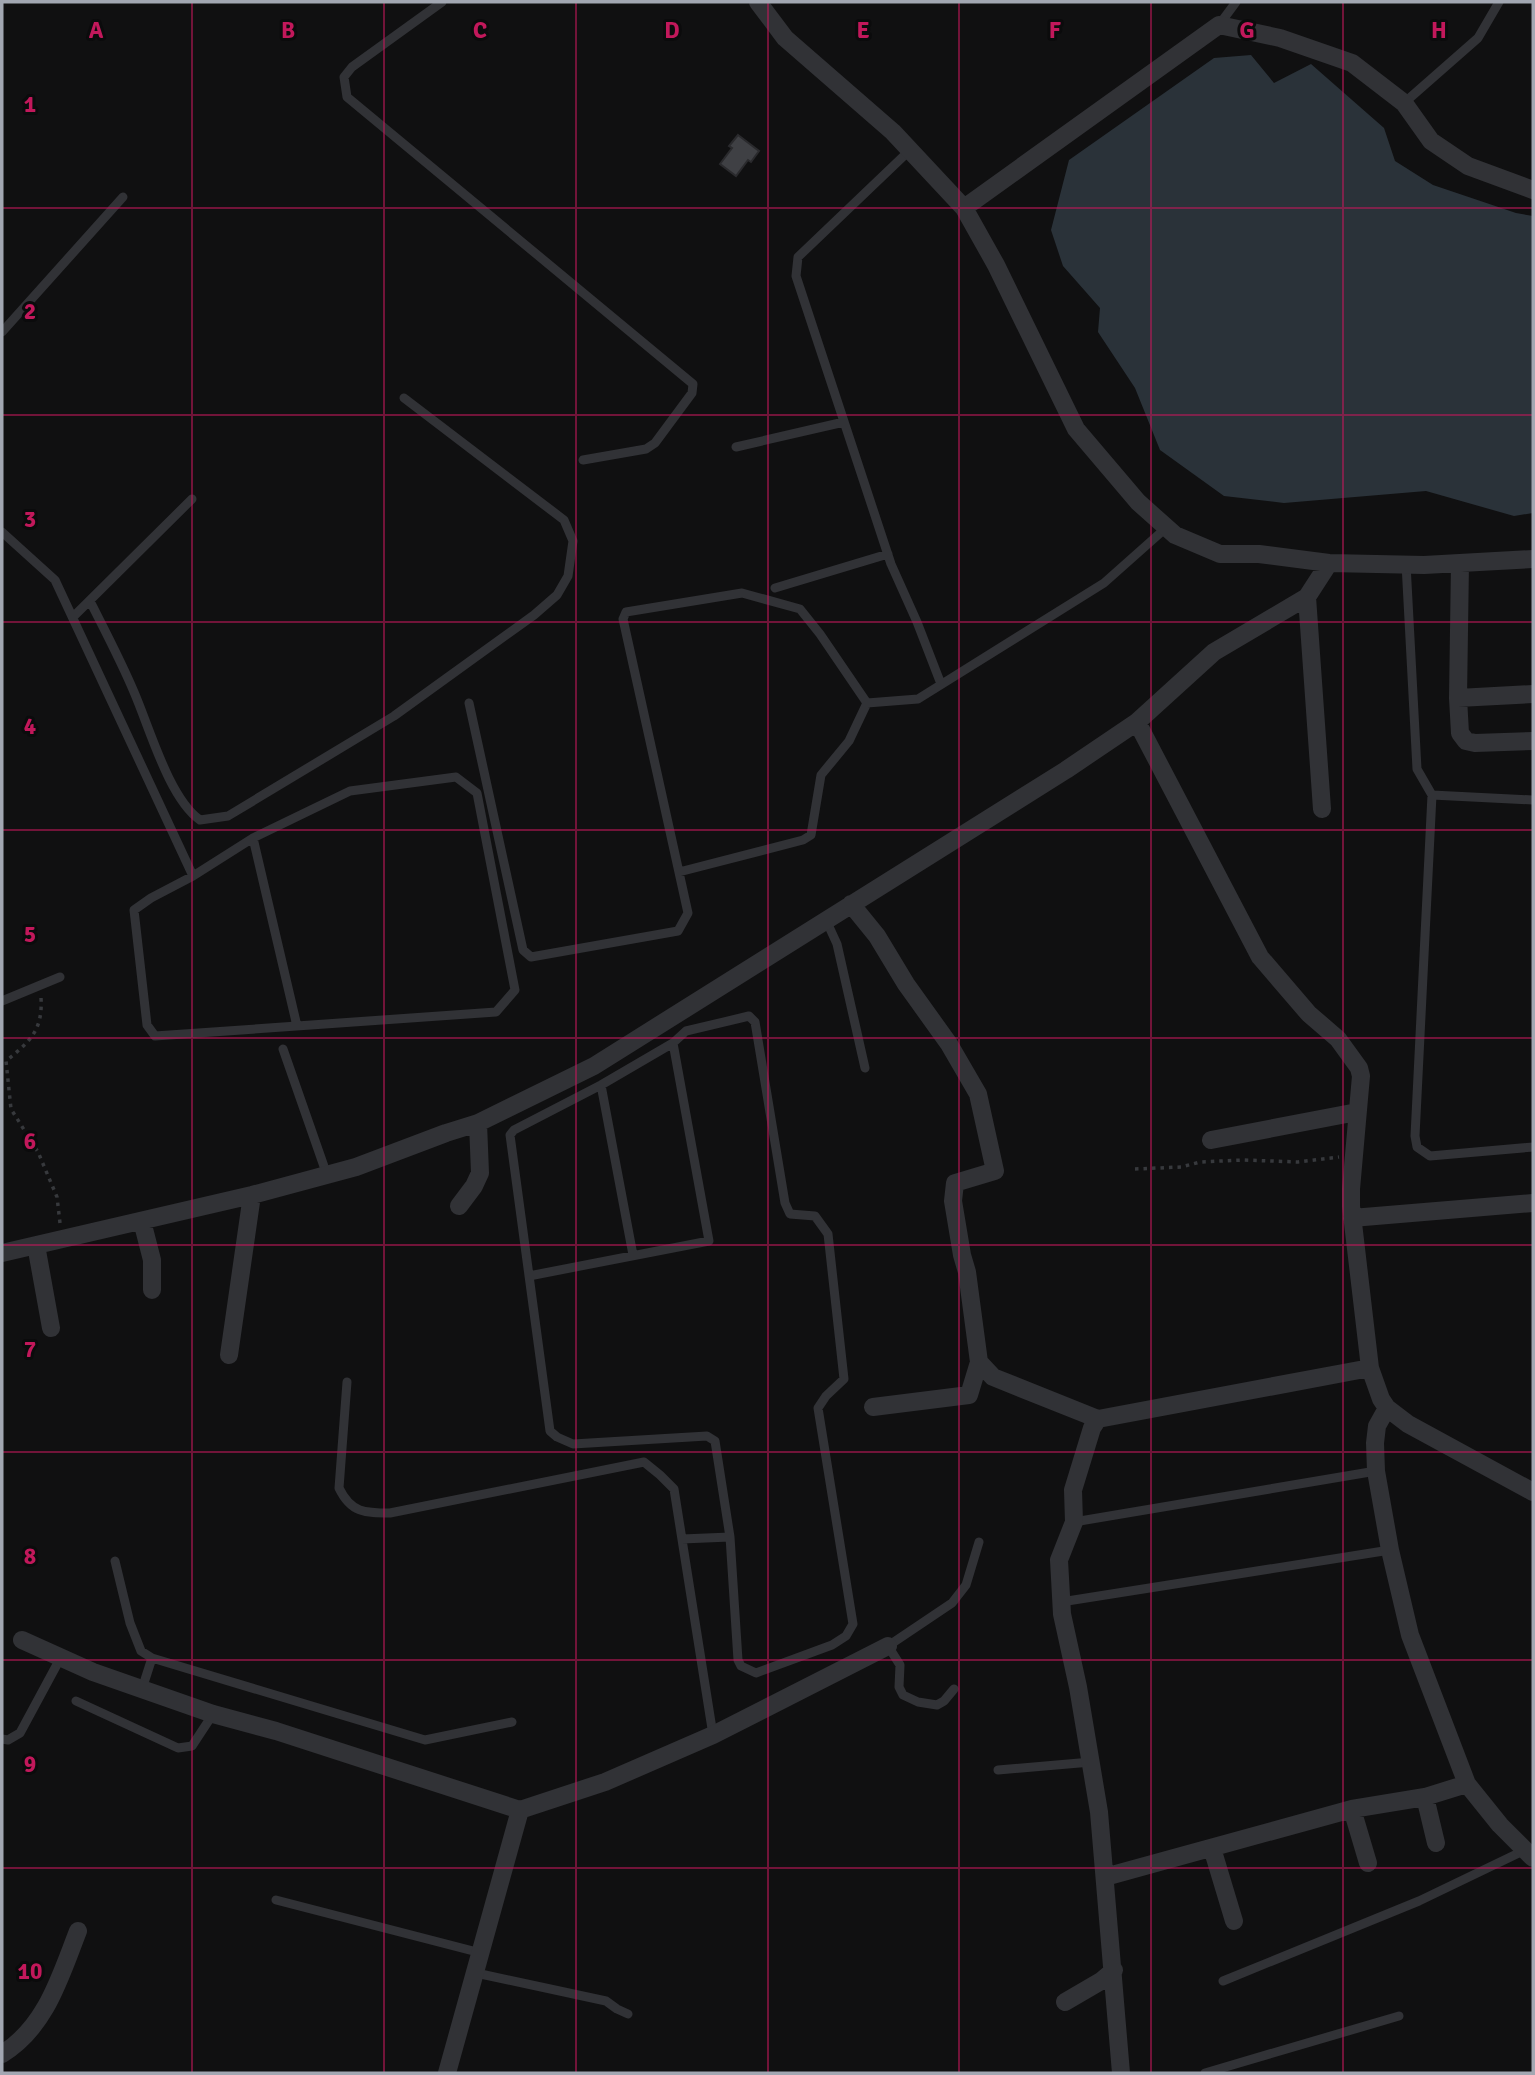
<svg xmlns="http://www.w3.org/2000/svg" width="1535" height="2075" font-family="Signika,sans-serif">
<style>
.water{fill:#2a3239}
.building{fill:#3f4044;stroke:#2a2a2d;stroke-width:2}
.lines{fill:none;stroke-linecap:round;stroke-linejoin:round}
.path{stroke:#37393d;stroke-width:3.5;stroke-dasharray:3.5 5;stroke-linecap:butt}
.lane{stroke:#313236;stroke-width:9}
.street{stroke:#313236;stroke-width:18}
.grid{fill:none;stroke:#c2185b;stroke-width:2;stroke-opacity:0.55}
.grid-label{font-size:23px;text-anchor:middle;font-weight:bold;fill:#c2185b;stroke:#0b0b0c;stroke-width:6;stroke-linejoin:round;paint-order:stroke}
</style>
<rect width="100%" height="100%" fill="#101011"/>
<path class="water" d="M1251,55L1274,83L1311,64L1384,128L1395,161L1433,185L1516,213L1533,216V513L1514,516L1426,491L1284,503L1224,496L1160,450L1135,388L1098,332L1100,308L1063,266L1051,230L1069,160L1214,58Z"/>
<path class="building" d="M738,135L759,151L751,162L748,160L736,176L720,164L732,148L729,146Z"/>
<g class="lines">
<path class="path" d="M41,998C43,1031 29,1042 6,1061L11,1109L38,1152L57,1197L60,1223
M1135,1169L1181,1167L1200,1162L1243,1160L1298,1162L1339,1157"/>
<path class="lane" d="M442,2L352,67L344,77L347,97L693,384L692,393L655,443L646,449L583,460
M1219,25L1236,2
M1404,103L1478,38L1499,2
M910,150L798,257L796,276L891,564L917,622L941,684
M2,332L123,197
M736,447L844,422
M2,532L55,580L193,876
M1406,564L1417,769L1432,795L1533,800
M775,588L888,554
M90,601C105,631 121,661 134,692C150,729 169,798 200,820L228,816L394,716L534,615L557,595L568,576L573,541L564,520L404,398
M73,617L192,499
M469,703L523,950L531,957L678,931L688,913L623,619L626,612L742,593L800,609L820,634L867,703L918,699L1104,583L1167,527
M456,777L477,793L515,990L496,1012L155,1036L147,1025L134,910L151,898L193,876L253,838L350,791Z
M1432,795L1415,1136L1417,1147L1430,1156L1533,1147
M253,838L297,1026
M679,872L803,840L811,835L821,775L849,741L867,703
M826,920L837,944L865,1068
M2,1001L60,977
M749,1016L755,1022L785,1203L790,1214L815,1216L828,1234L844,1379L826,1396L818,1408L853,1624L846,1636L832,1645L756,1673L741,1666L738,1660L730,1537L715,1441L707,1436L573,1444L557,1437L550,1431L510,1135L514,1130L601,1085L673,1043L686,1031Z
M283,1049L327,1175
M601,1085L633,1255
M529,1276L709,1241L673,1043
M347,1382L339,1488C351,1513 365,1513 390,1513L644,1462L660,1475L674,1489L713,1735
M1074,1522L1376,1471
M682,1539L730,1537
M115,1561L130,1623L141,1651L152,1658L142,1689
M1061,1602L1390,1550
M152,1658L425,1740L512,1722
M954,1689L944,1701L937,1705L918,1702L903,1695L899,1687L900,1665L888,1646L952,1603L966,1585L979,1542
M76,1701L178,1748L192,1746L213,1714
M2,1739L8,1740L20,1733L61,1657
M998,1770L1091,1762
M276,1900L481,1953
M476,1973L606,2001L617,2009L628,2014
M1223,1981L1419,1901L1525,1850
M1205,2073L1399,2016"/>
<path class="street" d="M758,2L785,38L893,132L964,208L996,265L1076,429L1138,502L1175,535L1220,554H1259L1329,563L1424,565L1533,559
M964,208L1219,25L1280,38L1352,63L1404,103L1431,141L1468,166L1533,190
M1460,563L1458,698L1460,733L1466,741L1475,743L1533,741
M1307,597L1322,809
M1458,698L1533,694
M1137,722L1260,957L1309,1014L1338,1039L1359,1068L1361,1076L1351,1189V1206L1370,1368L1381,1399L1387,1408L1408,1424L1533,1492
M851,904L877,936L906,984L949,1044L978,1094L995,1171L955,1183L953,1201L962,1255L967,1272L979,1362L993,1377L1098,1419
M1211,1140L1357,1112
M459,1206L474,1186L480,1173L478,1123
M1352,1218L1533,1203
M142,1221L152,1260V1290
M36,1245L51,1328
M2,1253L252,1195L356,1167L446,1133L478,1123L594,1066L1066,770L1137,722L1214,652L1307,597L1329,563
M229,1355L252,1195
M873,1407L969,1395L979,1362
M1387,1408L1377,1426L1375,1443L1376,1471L1390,1550L1410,1635L1467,1784L1500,1825L1533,1858
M22,1640L93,1672L213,1714L276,1731L520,1810L605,1782L713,1735L888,1646
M1425,1797L1467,1784
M1352,1809L1368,1863
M1212,1848L1234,1921
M1105,1877L1352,1809L1425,1797L1436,1843
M1065,2002L1101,1981L1114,1970
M2,2054C46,2027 60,1977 78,1931
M447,2073L520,1810
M1121,2073L1099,1812L1078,1687L1062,1614L1059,1560L1074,1522L1073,1490L1092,1428L1098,1419L1370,1368"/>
</g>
<path class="grid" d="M192,2V2073M384,2V2073M576,2V2073M768,2V2073M959,2V2073M1151,2V2073M1343,2V2073M2,208H1533M2,415H1533M2,622H1533M2,830H1533M2,1038H1533M2,1245H1533M2,1452H1533M2,1660H1533M2,1868H1533"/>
<g class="grid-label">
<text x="96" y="38">A</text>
<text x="288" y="38">B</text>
<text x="480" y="38">C</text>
<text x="672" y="38">D</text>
<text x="863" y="38">E</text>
<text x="1055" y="38">F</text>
<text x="1247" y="38">G</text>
<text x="1439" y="38">H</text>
<text x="30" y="112">1</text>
<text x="30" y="319">2</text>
<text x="30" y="527">3</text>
<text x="30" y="734">4</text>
<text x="30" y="942">5</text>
<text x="30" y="1149">6</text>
<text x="30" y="1357">7</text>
<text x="30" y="1564">8</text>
<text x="30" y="1772">9</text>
<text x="30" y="1979">10</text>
</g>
<rect width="1535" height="2075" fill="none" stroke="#a2a7b2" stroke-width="7"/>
</svg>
